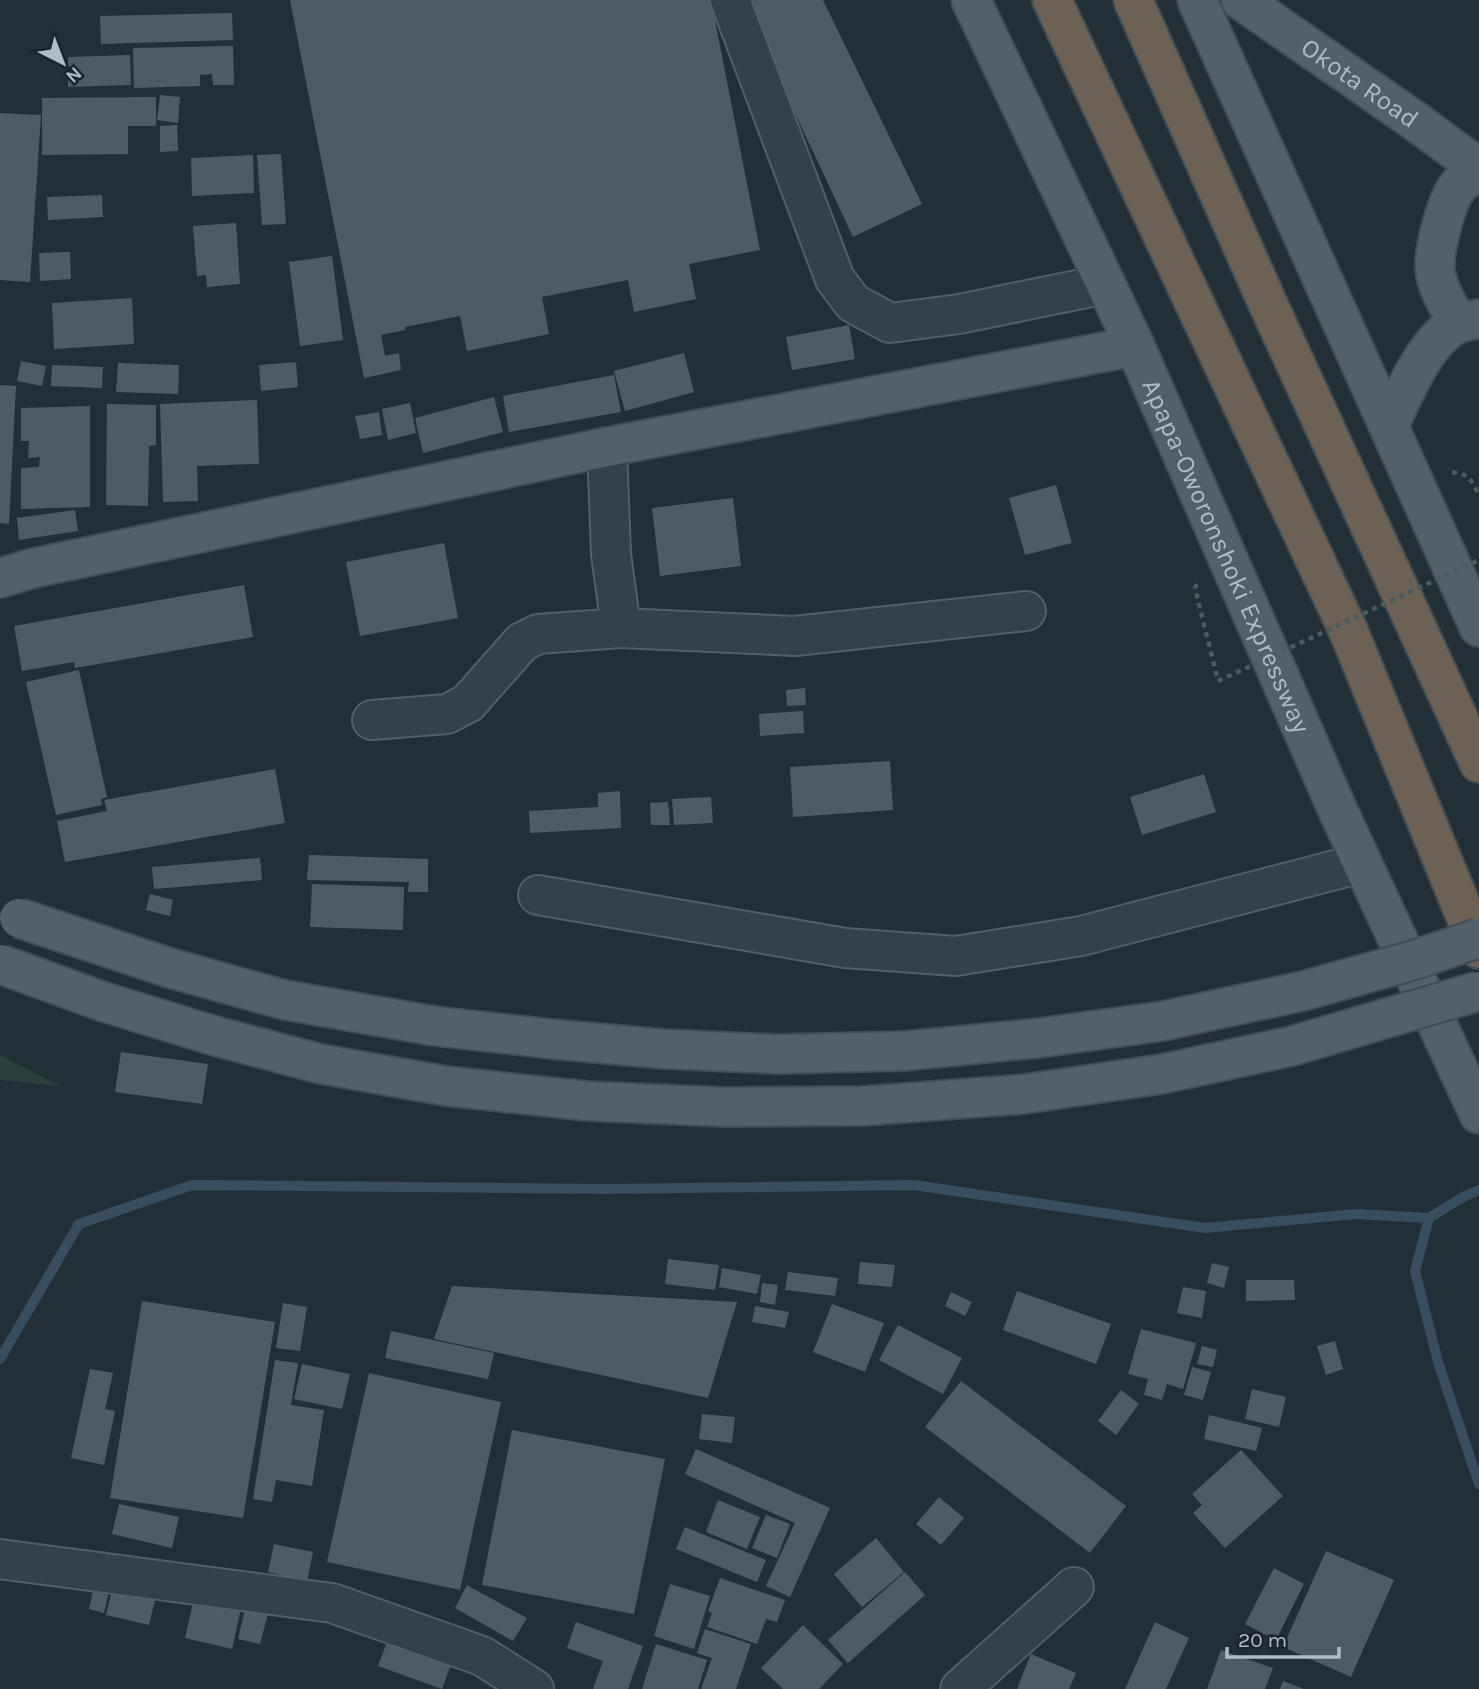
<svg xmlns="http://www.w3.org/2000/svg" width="1479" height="1689" font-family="Karla,sans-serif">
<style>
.green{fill:#2b3f3c}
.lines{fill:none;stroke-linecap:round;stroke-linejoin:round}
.stream{stroke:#384d5d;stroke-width:10}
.building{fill:#4e5b66}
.minor-casing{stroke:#545e66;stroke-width:42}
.major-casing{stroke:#434c54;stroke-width:42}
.highway-casing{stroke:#414b53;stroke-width:42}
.path{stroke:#4a5c5c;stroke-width:4.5;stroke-dasharray:5 5;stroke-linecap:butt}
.minor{stroke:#364048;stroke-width:38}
.major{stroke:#555f68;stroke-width:38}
.highway{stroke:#6d6054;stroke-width:38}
.major-bridge-casing{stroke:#434c54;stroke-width:42;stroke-linecap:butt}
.path-bridge{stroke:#4a5c5c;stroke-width:4.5;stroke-dasharray:5 5;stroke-linecap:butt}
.major-bridge{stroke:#555f68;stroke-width:38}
.labels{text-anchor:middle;stroke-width:5;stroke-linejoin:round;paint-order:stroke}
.street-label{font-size:26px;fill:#b1bbc4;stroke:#1c252d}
</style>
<rect width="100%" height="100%" fill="#232f37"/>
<path class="green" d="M0,1055L60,1086L0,1080Z"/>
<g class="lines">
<path class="stream" d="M1479,1190L1463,1197L1429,1218L1415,1271L1438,1362L1479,1484
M0,1359L79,1224L192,1185L607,1189L914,1185L1205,1228L1356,1214L1429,1218"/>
</g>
<path class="building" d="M290,0H711L760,250L689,264L696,299L634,312L628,280L542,297L549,334L467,351L460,316L405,327V330L381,335L385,356L399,353L401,370L364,378Z
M742,0H823L922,204L853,237Z
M232,13L233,40L101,44L100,16Z
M233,46L234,85H213L212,74L200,75V86L134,88L133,48Z
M130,55L131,85L68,87V57Z
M160,95L180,97L178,123L157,120Z
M156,97V126H128V154L42,155V98Z
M0,113L41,115L30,282L0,280Z
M177,125L178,151L160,152V126Z
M281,154L286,224L262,225L257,155Z
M253,155L254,193L192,196L191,158Z
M102,195L103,217L48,220L47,197Z
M236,223L240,284L207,287L206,275L197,276L193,226Z
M70,252L71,279L40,281L39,253Z
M332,256L343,340L300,346L289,262Z
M132,298L134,344L54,349L52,303Z
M849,325L855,359L792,370L786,337Z
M684,353L694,392L625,411L614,371Z
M21,361L46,366L42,386L17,381Z
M296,362L298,387L261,391L259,365Z
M118,363L179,365L178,394L116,392Z
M52,365L103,367L102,388L51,386Z
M614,375L621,412L509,432L503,396Z
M0,385L16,386L9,524L0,523Z
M494,397L503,432L423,453L415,418Z
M257,400L259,464L197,466L198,501L163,502L160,404Z
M410,403L416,433L388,440L382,409Z
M107,404L156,405V445L149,446L148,506L106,505Z
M90,406V507L21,509V468L39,467L40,457L28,458L29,441H21V408Z
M379,412L382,435L360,439L355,416Z
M1056,485L1072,543L1025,555L1009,498Z
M733,498L741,566L660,576L652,508Z
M75,510L78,531L19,540L17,518Z
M444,543L458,618L360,636L346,562Z
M244,585L253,637L75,668L74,662L22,671L14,626Z
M79,670L107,797L101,799L102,805L56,815L26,682Z
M805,688L806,705L787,706L786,690Z
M803,711L804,733L760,736L759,714Z
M890,761L893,810L793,817L790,767Z
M275,769L285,823L65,862L57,821L107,811L104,800Z
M1204,774L1216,812L1142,835L1130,797Z
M620,791L621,828L530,833L529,811L598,807V793Z
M711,797L713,823L674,825L672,799Z
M668,802L670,825H651L650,803Z
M309,855L428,859V892H408L409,882L307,880Z
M260,858L262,880L154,889L152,867Z
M312,884L404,887L403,930L310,927Z
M150,894L173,900L170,916L146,910Z
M121,1052L208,1064L202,1104L115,1092Z
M668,1259L719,1265L715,1290L665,1284Z
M860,1262L895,1265L892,1287L858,1284Z
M1212,1263L1229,1267L1224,1288L1207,1283Z
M722,1268L761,1275L757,1294L719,1287Z
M788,1272L838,1278L835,1296L785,1290Z
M1246,1280H1294L1295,1300L1246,1301Z
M762,1283L778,1285L775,1305L760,1302Z
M452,1286L737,1302L708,1398L434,1339Z
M1183,1287L1206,1291L1202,1318L1177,1313Z
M1017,1291L1111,1324L1096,1364L1003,1330Z
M951,1292L972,1302L965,1316L945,1306Z
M142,1301L275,1322L243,1518L110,1498Z
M283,1303L307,1307L300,1351L276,1348Z
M832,1304L884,1323L865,1372L813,1352Z
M755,1306L789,1312L785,1328L752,1322Z
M898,1325L962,1358L943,1394L879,1360Z
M1141,1329L1196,1343L1183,1389L1167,1384L1162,1400L1144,1395L1148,1379L1128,1374Z
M391,1331L494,1353L488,1379L385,1358Z
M1335,1341L1343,1369L1326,1375L1317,1346Z
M1202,1346L1217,1350L1213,1367L1197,1364Z
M275,1360L298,1363L291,1405L324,1410L312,1486L276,1480L272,1502L253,1499Z
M302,1364L350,1374L342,1409L294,1399Z
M1192,1367L1211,1372L1203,1400L1184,1395Z
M90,1369L113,1373L105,1409L115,1411L104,1465L71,1458Z
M369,1373L501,1402L460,1590L327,1562Z
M961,1381L1126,1506L1090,1553L925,1427Z
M1252,1389L1286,1397L1279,1427L1245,1419Z
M1121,1390L1139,1404L1116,1435L1098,1421Z
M702,1414L735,1417L732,1443L699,1439Z
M1209,1415L1262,1428L1256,1451L1204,1439Z
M512,1430L665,1459L634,1614L482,1585Z
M696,1449L830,1508L790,1597L766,1586L795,1523L685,1474Z
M1241,1450L1283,1496L1225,1548L1193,1513L1202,1505L1192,1494Z
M939,1497L964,1518L941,1545L916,1524Z
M718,1500L760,1517L747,1549L706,1532Z
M119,1504L179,1517L172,1548L112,1534Z
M766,1515L790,1524L777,1558L752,1548Z
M685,1527L766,1560L757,1582L676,1549Z
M876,1538L904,1572L862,1607L834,1574Z
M274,1544L313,1552L307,1581L268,1572Z
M1326,1551L1394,1580L1351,1677L1283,1647Z
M1274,1568L1304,1584L1276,1640L1245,1624Z
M905,1572L925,1595L848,1663L828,1640Z
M720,1578L785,1600L777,1622L766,1619L757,1644L707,1627L712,1613L708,1611Z
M670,1584L710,1596L694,1649L654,1636Z
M467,1585L527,1618L513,1641L455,1608Z
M93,1591L108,1595L104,1613L89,1609Z
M112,1591L155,1600L149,1625L106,1615Z
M195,1594L242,1604L232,1649L185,1638Z
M245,1609L268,1614L260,1644L238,1639Z
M576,1622L643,1646L628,1689H593L603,1661L567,1648Z
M1155,1622L1189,1638L1166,1689H1125Z
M803,1625L843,1664L819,1689H783L761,1668Z
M705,1629L751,1644L736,1689H701L712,1658L697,1653Z
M390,1634L453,1659L442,1689L378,1666Z
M656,1644L707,1660L698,1689H642Z
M1221,1650L1273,1668L1265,1689H1207Z
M1031,1654L1076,1673L1069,1689H1017Z
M1283,1681L1304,1689H1280Z"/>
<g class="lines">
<g class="minor-casing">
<path id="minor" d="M730,0L835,279L853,303L890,323L959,314L1106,284
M621,628L795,636L1026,611
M372,720L447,714L468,703L522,642L538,634L621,628L611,554L607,447
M538,895L845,948L956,956L1081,936L1362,863
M0,1559L332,1603L482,1656L534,1689
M960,1689L1074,1587"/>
</g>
<g class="major-casing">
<g id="major">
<path id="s1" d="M971,0L1135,346L1339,813L1479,1114"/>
<path d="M1197,0L1479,627"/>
<path id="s2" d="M1241,0L1415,121L1479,168"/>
<path d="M1458,324C1449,306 1436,288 1435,268C1434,250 1447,195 1460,184C1465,179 1473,176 1479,173"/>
<path d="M1389,425C1404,394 1425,340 1457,324C1463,321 1472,320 1479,319"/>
<path d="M0,578L34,568L607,447L1135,346"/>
</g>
</g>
<g class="highway-casing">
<path id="highway" d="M1052,0L1348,630L1479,949
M1133,0L1268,304L1479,763"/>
</g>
<path class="path" d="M1452,472L1468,476L1479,494
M1197,584L1195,588L1218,681"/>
<use href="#minor" class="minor"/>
<use href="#major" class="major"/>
<use href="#highway" class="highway"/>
<g class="major-bridge-casing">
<path id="major-bridge" d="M19,918L170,968L285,1000L434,1026L551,1039L664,1049L777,1054L904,1051L1039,1038L1163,1021L1303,991L1414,960L1479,938
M0,964L104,1002L215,1036L321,1064L446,1086L587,1101L725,1107L863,1106L1024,1094L1162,1074L1292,1046L1479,991"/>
</g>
<path class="path-bridge" d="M1218,681L1479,560"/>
<use href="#major-bridge" class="major-bridge"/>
</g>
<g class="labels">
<g class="street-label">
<text dy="9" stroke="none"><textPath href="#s2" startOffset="145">Okota Road</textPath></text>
<text dy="9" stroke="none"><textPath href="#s1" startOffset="612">Apapa-Oworonshoki Expressway</textPath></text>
</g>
</g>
<g transform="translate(63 63) rotate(138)" stroke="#1c252d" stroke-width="5" paint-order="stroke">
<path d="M0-5L12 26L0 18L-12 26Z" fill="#b1bbc4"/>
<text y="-10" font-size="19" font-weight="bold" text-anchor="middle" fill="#b1bbc4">N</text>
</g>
<path d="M1227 1647v10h112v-10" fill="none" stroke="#b1bbc4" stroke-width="3.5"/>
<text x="1238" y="1647" font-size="21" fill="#b1bbc4" stroke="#1c252d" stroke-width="5" paint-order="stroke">20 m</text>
</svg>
